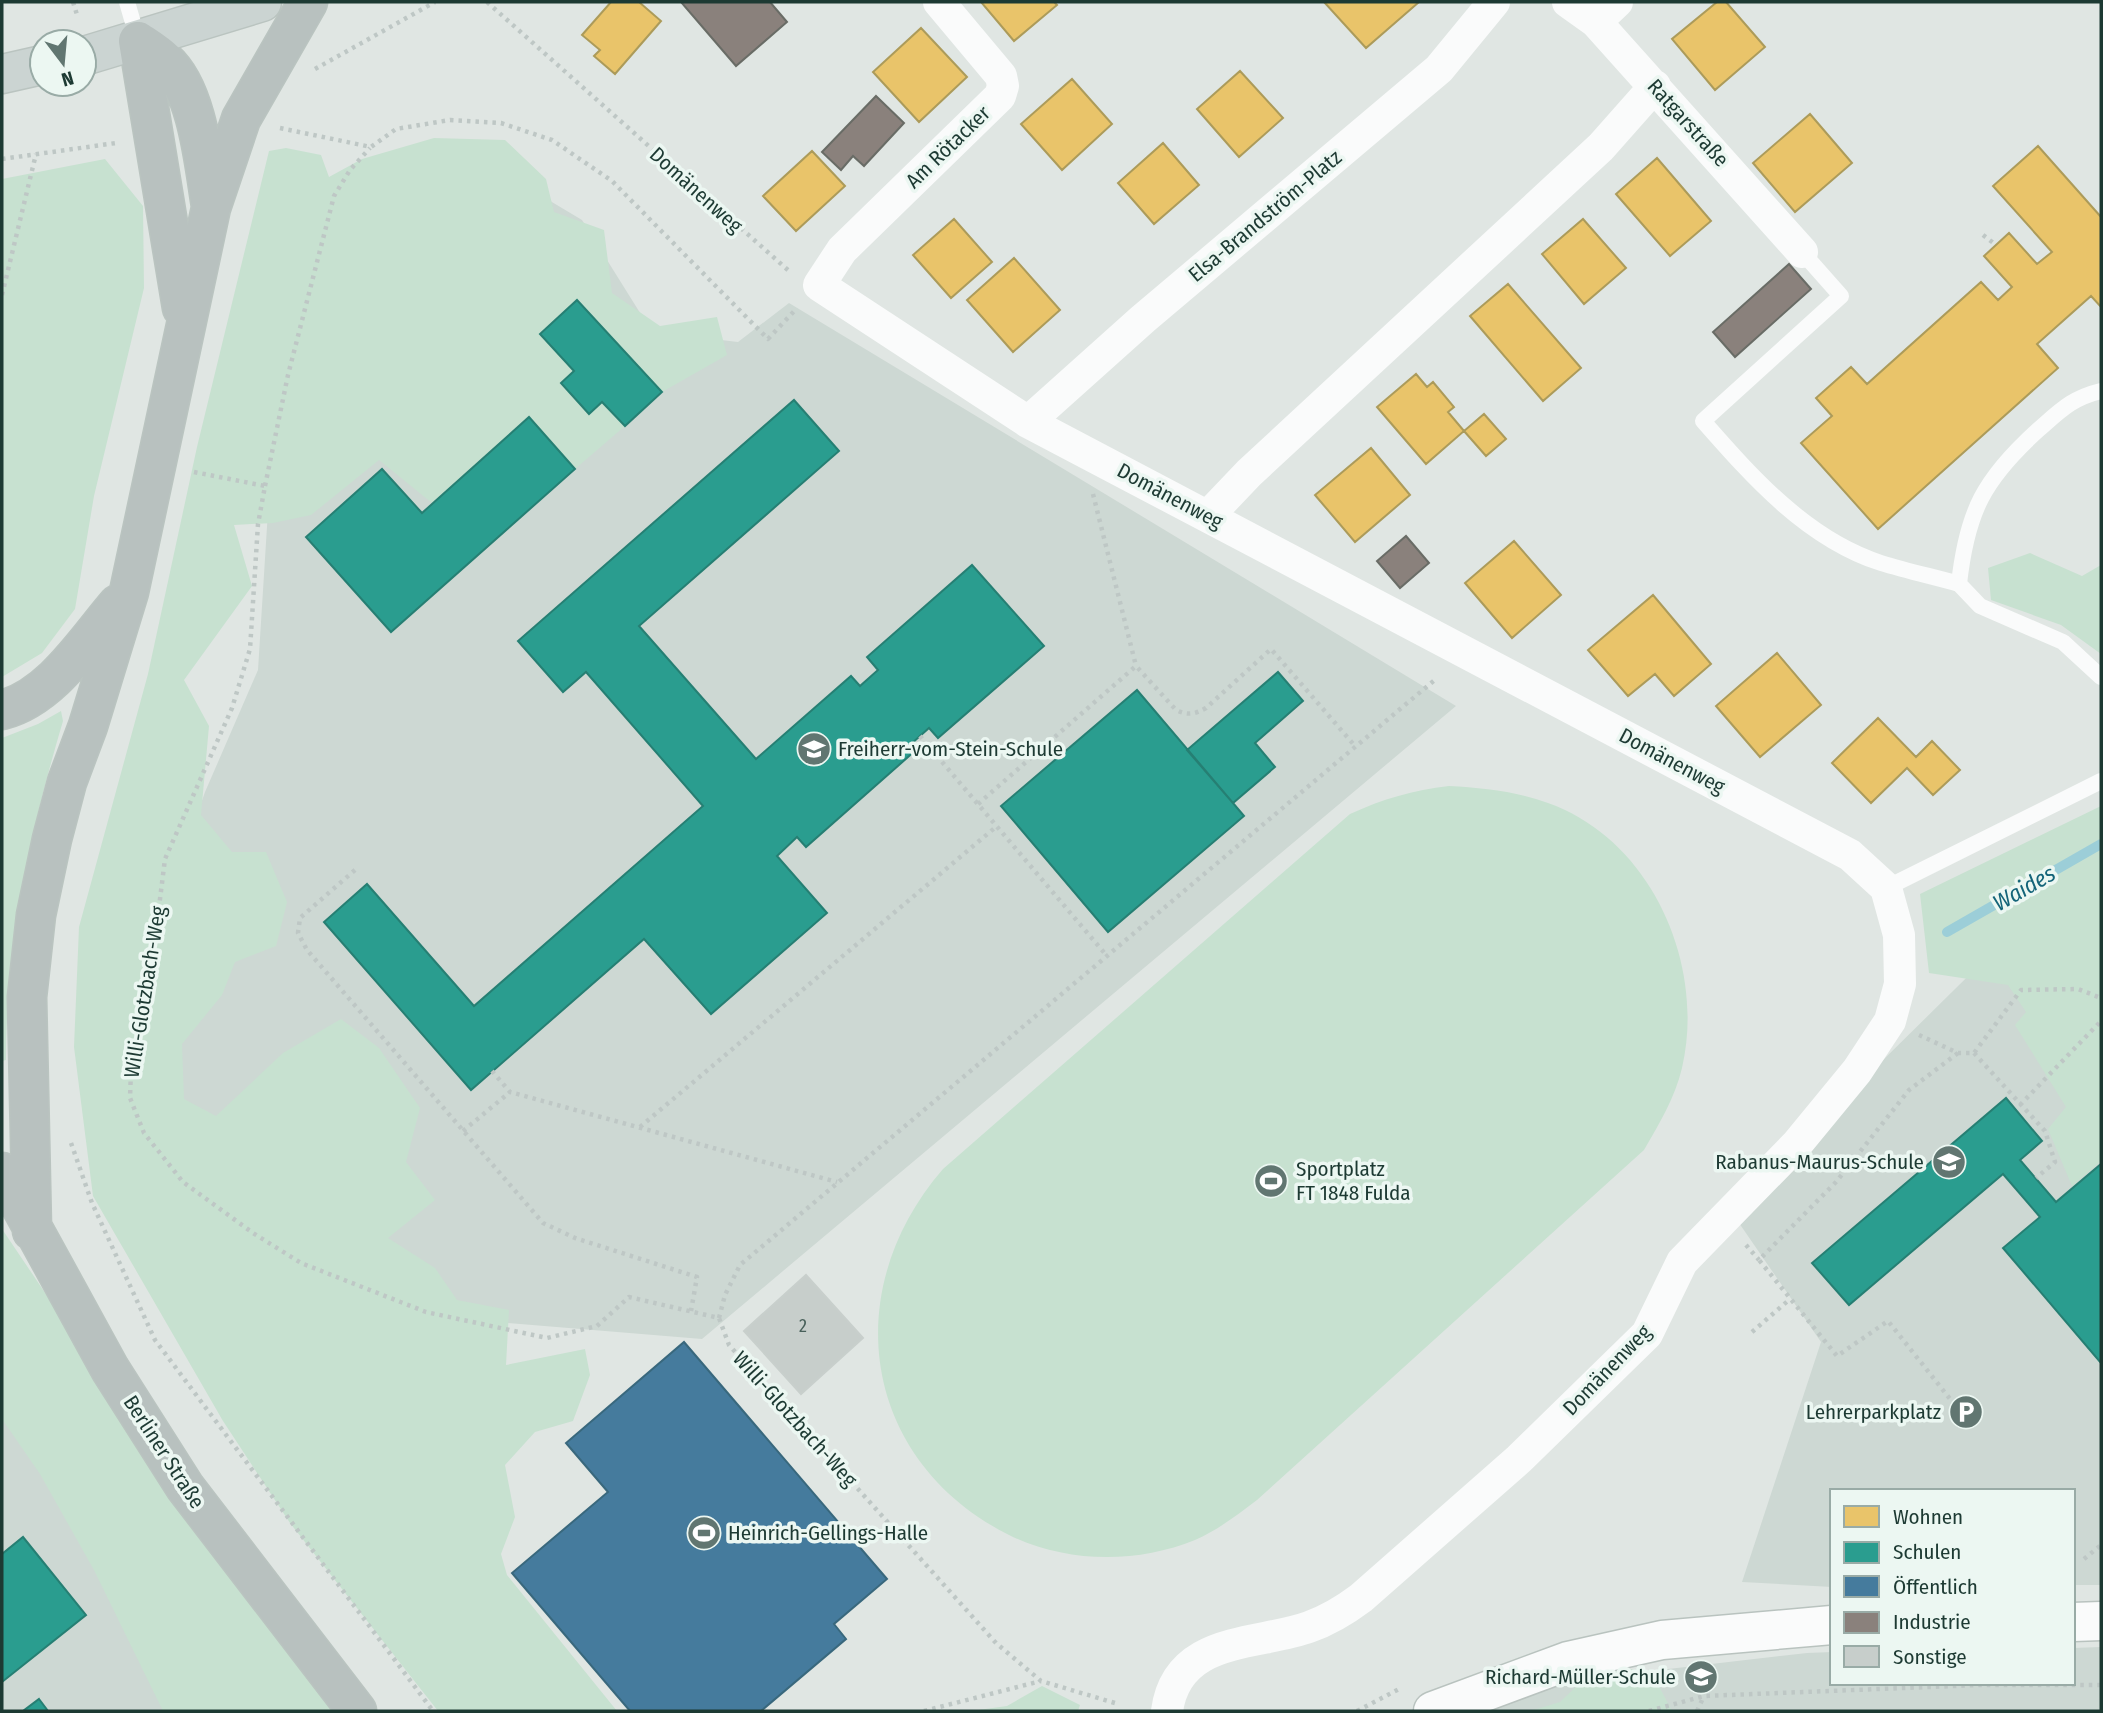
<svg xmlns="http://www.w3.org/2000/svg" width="2103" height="1713" font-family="'Fira Sans Condensed',sans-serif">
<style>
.built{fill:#cdd8d3}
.green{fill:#c7e1d0}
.homes{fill:#e9c46a;stroke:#ac9b5a;stroke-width:2}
.schools{fill:#2a9d8f;stroke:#267f73;stroke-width:2}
.public{fill:#457b9d;stroke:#39687d;stroke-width:2}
.industry{fill:#8a817c;stroke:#696c66;stroke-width:2}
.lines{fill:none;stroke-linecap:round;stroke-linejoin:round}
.stream{stroke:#9cced8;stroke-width:10}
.building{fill:#c7cecb;stroke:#c8cfcc;stroke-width:2}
.secondary-casing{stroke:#b9c3bf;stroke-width:41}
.primary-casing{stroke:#bac4c0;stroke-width:41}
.highway-casing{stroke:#bac4c0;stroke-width:41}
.path{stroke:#bec7c5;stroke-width:4.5;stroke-dasharray:3.5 5;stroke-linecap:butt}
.lane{stroke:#fafbfb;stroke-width:16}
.street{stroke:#fafbfb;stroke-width:32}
.secondary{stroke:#fafbfb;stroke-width:38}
.primary{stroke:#cbd4d2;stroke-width:38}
.highway{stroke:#b8c1bf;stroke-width:38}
.labels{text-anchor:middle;stroke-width:7;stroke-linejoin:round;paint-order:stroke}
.number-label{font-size:18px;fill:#48605a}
.street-label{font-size:21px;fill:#1d3a33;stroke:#ecf7f2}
.poi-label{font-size:21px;fill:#1d3a33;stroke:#ecf7f2;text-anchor:start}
.water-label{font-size:23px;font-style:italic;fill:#146479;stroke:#ecf7f2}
</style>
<rect width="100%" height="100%" fill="#e0e6e3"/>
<path class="built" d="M475,156L582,220L652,332L738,342L789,303L1456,706L702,1339L508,1323L365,1275L145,1112L161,918L205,792L258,670L269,495Z
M2101,845V1585H2073V1491H1832V1587L1742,1582L1821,1342L1739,1223L1877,1066Z
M2,1252L334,1711H2Z
M2101,1647V1711H1485L1597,1667L1651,1671L1807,1653L1832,1652V1683H2073V1648Z"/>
<path class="green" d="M434,138L505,140L546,179L554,212L604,230L612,293L660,326L717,317L727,355L662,392L577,300L540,334L574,371L561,383L589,413L602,402L625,426L575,469L529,417L432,503L379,460L311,515L273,523L234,525L252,586L184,680L209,726L201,815L232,852H266L287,902L276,946L235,962L222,995L182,1044L184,1099L216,1116L283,1053L341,1019L379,1048L420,1108L406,1162L435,1200L388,1238L435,1268L457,1300L509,1310L506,1365L585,1349L590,1375L573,1421L535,1432L505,1465L515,1517L501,1554L507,1575L617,1711H438L290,1523L223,1421L93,1196L74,1047L79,927L148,674L197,447L269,151L286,148L321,155L329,177L362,159Z
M105,159L143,206L144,288L94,496L75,609L42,653L2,677V179Z
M2030,553L2082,576L2101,565V654L2061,625L1991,600L1988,568Z
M61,711L63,721C30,832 6,944 6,1060L2,1061V738L38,724Z
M1449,786C1483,788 1515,791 1548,803C1652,840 1706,965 1682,1068C1675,1098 1659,1124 1644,1150L1257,1500C1237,1515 1218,1530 1195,1540C1136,1564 1066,1563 1009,1535C862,1461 837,1291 943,1169L1350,814C1383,799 1413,790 1449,786Z
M2101,806V1161L2072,1186L2048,1129L2066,1107L2015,1025L2026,1012L2008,985L1929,973L1920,894Z
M2,1229L58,1312L347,1711H163L94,1570L40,1474L2,1419Z
M1597,1667L1651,1671L1672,1711H1530L1560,1702Z
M1042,1686L1080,1705L1078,1711H971L1007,1706Z"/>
<path class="homes" d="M611,2H639L661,21L615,74L594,56L600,50L582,35Z
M981,2H1054L1057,5L1014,41Z
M1324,2H1419L1366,48Z
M1717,2H1726L1765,47L1715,90L1672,39Z
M921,28L967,77L919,122L873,72Z
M1240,71L1283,118L1239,157L1197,109Z
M1072,79L1112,124L1062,170L1021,124Z
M1810,114L1852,163L1795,212L1753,163Z
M1163,143L1199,185L1154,224L1118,183Z
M2038,146L2101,217V307L2091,296L2037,344L2058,368L1878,529L1801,443L1832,416L1816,398L1851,367L1867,384L1981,282L1998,300L2012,287L1984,256L2009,233L2037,264L2052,252L1993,186Z
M812,151L845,186L796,231L763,196Z
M1657,158L1711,221L1670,256L1616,194Z
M954,219L992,262L951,298L913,255Z
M1583,219L1626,268L1584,304L1542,254Z
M1014,258L1060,310L1013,352L967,300Z
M1508,284L1581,368L1543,401L1470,316Z
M1416,374L1427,387L1433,382L1454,407L1448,412L1464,431L1426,464L1377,407Z
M1484,414L1506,439L1486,456L1464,431Z
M1371,448L1410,495L1355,542L1315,495Z
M1514,541L1561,595L1512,638L1465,583Z
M1653,595L1711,664L1674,696L1655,674L1628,696L1588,650Z
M1777,653L1821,705L1760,757L1716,706Z
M1878,718L1916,757L1932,741L1960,770L1933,795L1907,768L1871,803L1832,763Z"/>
<path class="schools" d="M577,300L662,392L625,426L602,402L589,414L561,383L574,371L540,334Z
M794,400L839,451L639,626L756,759L851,676L860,686L878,670L867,657L972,565L1044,646L938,738L929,728L911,744L916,750L806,847L797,837L777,856L827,913L711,1014L644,939L471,1090L324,922L367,884L474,1006L703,806L586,672L563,692L518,641Z
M529,417L575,469L391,632L306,537L382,469L422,513Z
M1278,672L1303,701L1255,743L1275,767L1233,803L1187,750Z
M1137,690L1244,816L1108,932L1001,806Z
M2006,1098L2042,1141L2020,1160L2056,1202L2101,1164V1363L2003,1248L2040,1217L2003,1174L1849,1305L1812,1263Z
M23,1537L86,1615L2,1682V1554Z
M39,1699L48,1711H23Z"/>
<path class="public" d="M684,1342L887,1579L834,1624L846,1639L761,1711H630L512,1573L608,1492L566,1443Z"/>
<path class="industry" d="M681,2H770L787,22L736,66Z
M876,96L904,123L864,166L853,156L841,170L822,152Z
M1789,264L1811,289L1735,357L1713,332Z
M1406,536L1429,563L1400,588L1377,561Z"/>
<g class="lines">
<path class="stream" d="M1947,932L2101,844"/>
</g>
<path class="building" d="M806,1275L863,1338L801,1394L744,1331Z"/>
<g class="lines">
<g class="secondary-casing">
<path id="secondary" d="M2073,1622L2101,1621
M1433,1711L1568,1661L1662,1640L1832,1625"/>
</g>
<g class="primary-casing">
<path id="primary" d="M84,56L262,2
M2,74L42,65"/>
</g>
<g class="highway-casing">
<path id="highway" d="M138,41L182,308
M138,41C147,47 157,53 165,61C198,90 204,164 211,206
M2,710C52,697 86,641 118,604
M2,1172L110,1369L185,1487L357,1711
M32,1231L27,997L36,915L52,839L67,782L88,726L129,592L211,208L241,119L308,2"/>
</g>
<path class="path" d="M73,2L78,18
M487,2L789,271
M315,69L435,2
M280,128L371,147L396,129L450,120L501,123L552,140L612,181L768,339L797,308
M2,159L116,143
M1983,235L1996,245
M2,295L36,154
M194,472L265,486L258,524L250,649L232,708L165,859L151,971L131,1071L130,1098L144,1133L183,1182L253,1233L301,1263L426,1312L547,1338L597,1326L629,1297L719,1318L729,1345L996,1643L1041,1681L1115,1703
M265,486L288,375L334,196L350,170L370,148
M1093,494L1136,666
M920,736L1107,956
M978,804L1136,666L1176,710C1188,716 1195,714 1206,708L1271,649L1355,746
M355,870L300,918L298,933L307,950L543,1223L575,1238L697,1277L691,1311
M1919,1035L1958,1053H1974L2021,990L2078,989L2101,998
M1958,1053L1909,1090L1836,1182L1759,1260L1837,1356L1888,1321L1966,1419
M1974,1053L2045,1131L2055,1162L2036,1178
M492,1071L510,1092L837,1182
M2020,1105L2101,1021
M640,1127L997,826
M463,1131L510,1092
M71,1143L92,1203L155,1340L433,1711
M1746,1245L1759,1260
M719,1318L725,1295L740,1265L1437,678
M1752,1332L1790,1299
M2084,1559L2101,1545
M924,1711L1041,1681
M1357,1711L1401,1688
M1649,1711L1704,1696L1979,1685H2101
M1697,1711L1704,1696"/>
<path class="lane" d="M127,2L138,40
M1802,252L1841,296L1703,421C1753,478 1807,539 1881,563C1907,571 1934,577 1959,584
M2101,391C2072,398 2061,410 2038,430C1984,479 1967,511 1959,584L1980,606L2063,642L2101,677
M1886,888L2101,781"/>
<path class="street" d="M939,2L1001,76L1003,86L1000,96L842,250L819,285L1028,422L1850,855L1886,888L1899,935L1900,984L1890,1021L1857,1071L1797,1144L1682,1262L1647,1334L1519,1459L1361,1598C1345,1610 1329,1620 1309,1627C1256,1646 1177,1636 1167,1711
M1568,2L1596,22L1802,252
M1596,22L1617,2
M1028,422L1143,319L1439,69L1494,2
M1208,516L1249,473L1601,147L1655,86"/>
<use href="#secondary" class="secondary"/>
<use href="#primary" class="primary"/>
<use href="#highway" class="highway"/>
</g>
<defs>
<g id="school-disc" transform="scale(1.75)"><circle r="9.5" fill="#617671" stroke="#ecf7f2"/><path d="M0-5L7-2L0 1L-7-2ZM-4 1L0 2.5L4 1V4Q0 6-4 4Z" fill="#fff"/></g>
<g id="stadium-disc" transform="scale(1.75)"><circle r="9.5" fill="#617671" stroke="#ecf7f2"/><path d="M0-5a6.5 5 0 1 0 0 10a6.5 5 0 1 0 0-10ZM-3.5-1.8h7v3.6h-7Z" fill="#fff"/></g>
<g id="parking-disc" transform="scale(1.75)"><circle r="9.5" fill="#617671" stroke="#ecf7f2"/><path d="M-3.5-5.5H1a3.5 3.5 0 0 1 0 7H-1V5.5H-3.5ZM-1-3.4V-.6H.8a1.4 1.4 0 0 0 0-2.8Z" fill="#fff"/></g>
</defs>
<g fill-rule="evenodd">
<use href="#school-disc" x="814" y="749"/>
<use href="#school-disc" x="1949" y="1162"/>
<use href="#stadium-disc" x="1271" y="1181"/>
<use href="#parking-disc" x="1966" y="1412"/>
<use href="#stadium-disc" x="704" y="1533"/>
<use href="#school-disc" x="1701" y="1677"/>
</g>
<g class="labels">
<g class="number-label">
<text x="803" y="1332">2</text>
</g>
<g class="street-label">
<text transform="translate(1688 123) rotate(48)" y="7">Ratgarstraße</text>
<text transform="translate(948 147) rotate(-44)" y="7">Am Rötacker</text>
<text transform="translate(696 190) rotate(42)" y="7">Domänenweg</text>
<text transform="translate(1265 216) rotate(-40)" y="7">Elsa-Brandström-Platz</text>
<text transform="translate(1170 496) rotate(28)" y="7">Domänenweg</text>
<text transform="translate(1672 761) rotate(28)" y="7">Domänenweg</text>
<text transform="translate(145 992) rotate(-81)" y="7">Willi-Glotzbach-Weg</text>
<text transform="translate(1607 1370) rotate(-46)" y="7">Domänenweg</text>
<text transform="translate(795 1419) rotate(48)" y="7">Willi-Glotzbach-Weg</text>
<text transform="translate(164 1452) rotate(57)" y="7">Berliner Straße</text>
</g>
<g class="poi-label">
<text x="838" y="756">Freiherr-vom-Stein-Schule</text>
<text x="1924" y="1169" text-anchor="end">Rabanus-Maurus-Schule</text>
<text x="1296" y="1176">Sportplatz<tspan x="1296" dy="24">FT 1848 Fulda</tspan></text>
<text x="1941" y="1419" text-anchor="end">Lehrerparkplatz</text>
<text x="728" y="1540">Heinrich-Gellings-Halle</text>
<text x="1676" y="1684" text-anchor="end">Richard-Müller-Schule</text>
</g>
<g class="water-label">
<text transform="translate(2024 888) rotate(-30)" y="8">Waides</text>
</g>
</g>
<rect width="2103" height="1713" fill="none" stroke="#1d3a33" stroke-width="7"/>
<rect x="1830" y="1489" width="245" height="196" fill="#ecf7f2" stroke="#99aba6" stroke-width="2"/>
<rect x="1844" y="1506" width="35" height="21" fill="#e9c46a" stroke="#99aba6" stroke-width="2"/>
<text x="1893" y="1524" font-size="21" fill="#1d3a33">Wohnen</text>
<rect x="1844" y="1542" width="35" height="21" fill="#2a9d8f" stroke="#99aba6" stroke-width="2"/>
<text x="1893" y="1559" font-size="21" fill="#1d3a33">Schulen</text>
<rect x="1844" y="1576" width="35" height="21" fill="#457b9d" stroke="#99aba6" stroke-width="2"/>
<text x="1893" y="1594" font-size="21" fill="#1d3a33">Öffentlich</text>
<rect x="1844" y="1612" width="35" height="21" fill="#8a817c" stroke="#99aba6" stroke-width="2"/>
<text x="1893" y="1629" font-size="21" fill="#1d3a33">Industrie</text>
<rect x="1844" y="1646" width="35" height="21" fill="#c7cecb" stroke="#99aba6" stroke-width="2"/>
<text x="1893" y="1664" font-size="21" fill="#1d3a33">Sonstige</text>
<g transform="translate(63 63) rotate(164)"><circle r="33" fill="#ecf7f2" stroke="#99aba6" stroke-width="2"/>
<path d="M0-5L12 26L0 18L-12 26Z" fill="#617671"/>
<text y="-10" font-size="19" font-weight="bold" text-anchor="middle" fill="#1d3a33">N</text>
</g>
</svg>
